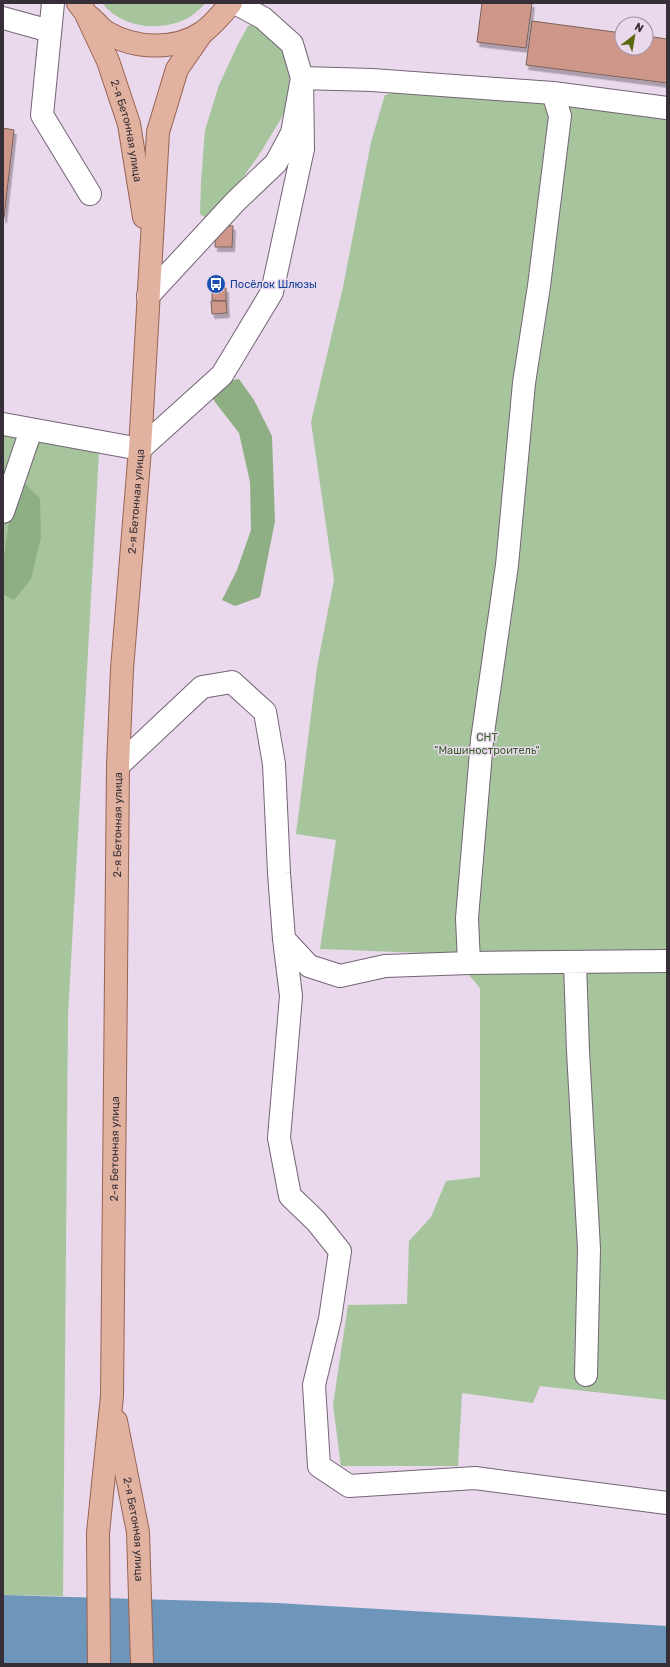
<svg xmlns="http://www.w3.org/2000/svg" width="670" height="1667" font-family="Rubik,sans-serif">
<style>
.green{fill:#a6c59d}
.forest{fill:#8eaf84}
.water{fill:#6e95ba}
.building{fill:#ce9789;stroke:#7a615b;filter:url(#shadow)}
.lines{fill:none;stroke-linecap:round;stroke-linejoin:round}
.minor-casing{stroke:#746476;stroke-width:24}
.major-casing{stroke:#996352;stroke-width:24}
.minor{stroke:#fff;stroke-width:22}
.major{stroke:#e2b2a0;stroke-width:22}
.labels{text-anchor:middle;stroke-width:3;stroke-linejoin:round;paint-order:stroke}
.street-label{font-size:11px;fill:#372f37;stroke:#ead8ec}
.transit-label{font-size:11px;fill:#164399;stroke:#ead8ec;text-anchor:start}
.park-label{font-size:11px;fill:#366228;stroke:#ead8ec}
</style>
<defs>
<filter id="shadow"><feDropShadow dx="2.5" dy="4.5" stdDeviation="0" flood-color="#0004"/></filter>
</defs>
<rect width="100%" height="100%" fill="#ead8ec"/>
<path class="green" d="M102,3H206C200,9 191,17 184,20C156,32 121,27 102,3Z
M259,23L280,44L290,69L291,93L282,117L259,155L216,215L209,220L200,214L201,181L205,130L219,85L238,44L248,26Z
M408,89L573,106L667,118V1400L540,1386L533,1403L462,1393L458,1466H341L333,1405L348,1305L407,1304L409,1241L431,1217L446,1181L480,1177V988L451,954L320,949L336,840L296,834L317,667L334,580L311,422L343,287L371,142L385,95Z
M3,434L99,452L68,1016L63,1596L3,1595Z"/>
<path class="forest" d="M239,379L254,400L272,436L275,521L260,597L235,606L222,600L237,570L251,530L250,482L239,433L212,398L222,382Z
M23,482L40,498L41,537L31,579L14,600L3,594V564L12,500Z"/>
<path class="water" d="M3,1595L277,1603L667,1626V1664H3Z"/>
<path class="building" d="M482,3H532L526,48L477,42Z
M532,21L622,33V48H646V36L667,39V83L526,65Z
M3,128L14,130L4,218H3Z
M216,225L233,226L232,247H215Z
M212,288H226V301L212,300Z
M211,301H226L227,313L212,314Z"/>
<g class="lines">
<g class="minor-casing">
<path id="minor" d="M53,3L42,115L90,194
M3,18L50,31
M148,296L236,201L276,163L292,133L302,78L372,80L553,93L667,108
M3,424L140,449L222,375L272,292L303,149L302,78L292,44L263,18L235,3
M3,512L31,430
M118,766L202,687L232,682L265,712L274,764L279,873L284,939L291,996L279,1138L290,1196L316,1221L340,1251L330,1319L314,1385L319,1466L349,1486L475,1478L667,1503
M284,939L309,966L340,976L385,966L469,963L667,961
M575,962L578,1051L589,1249L586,1375
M469,963L467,918L482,740L507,565L524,383L539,286L560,116L553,93"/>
</g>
<g class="major-casing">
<g id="major">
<path id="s1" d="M78,3L85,12L108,61L129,124L144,217"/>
<path d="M90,17C95,21 100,28 106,32C134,49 175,51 203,32C214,24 222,14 231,3"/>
<path id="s2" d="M116,1421L138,1532L142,1664"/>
<path id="s3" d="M99,1664L98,1533L112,1396L118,766L122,669L140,449L158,132L177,69L202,33"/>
</g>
</g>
<use href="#minor" class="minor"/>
<use href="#major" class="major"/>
</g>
<defs>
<g id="bus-disc" transform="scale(1)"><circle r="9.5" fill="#1a4fb4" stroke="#ead8ec"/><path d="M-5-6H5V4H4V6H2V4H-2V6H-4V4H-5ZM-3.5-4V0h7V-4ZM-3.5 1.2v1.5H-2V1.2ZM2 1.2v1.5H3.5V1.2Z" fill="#fff"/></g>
</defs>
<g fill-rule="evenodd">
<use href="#bus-disc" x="216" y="284"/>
</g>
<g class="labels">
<g class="street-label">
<text dy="4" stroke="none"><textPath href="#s1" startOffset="138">2-я Бетонная улица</textPath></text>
<text dy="4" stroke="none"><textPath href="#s3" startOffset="1164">2-я Бетонная улица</textPath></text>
<text dy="4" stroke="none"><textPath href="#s3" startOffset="840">2-я Бетонная улица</textPath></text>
<text dy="4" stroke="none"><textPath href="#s3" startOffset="516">2-я Бетонная улица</textPath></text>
<text dy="4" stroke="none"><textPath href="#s2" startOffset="110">2-я Бетонная улица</textPath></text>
</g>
<g class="transit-label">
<text x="230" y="288">Посёлок Шлюзы</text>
</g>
<g class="park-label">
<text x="487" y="741">СНТ<tspan x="487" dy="13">"Машиностроитель"</tspan></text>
</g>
</g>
<rect width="670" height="1667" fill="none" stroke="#372f37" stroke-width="8"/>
<g transform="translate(634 36) rotate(31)"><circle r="19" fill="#ead8ec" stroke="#a294a4"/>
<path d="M0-3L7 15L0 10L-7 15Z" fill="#5a670e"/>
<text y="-6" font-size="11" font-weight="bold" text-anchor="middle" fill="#372f37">N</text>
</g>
</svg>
